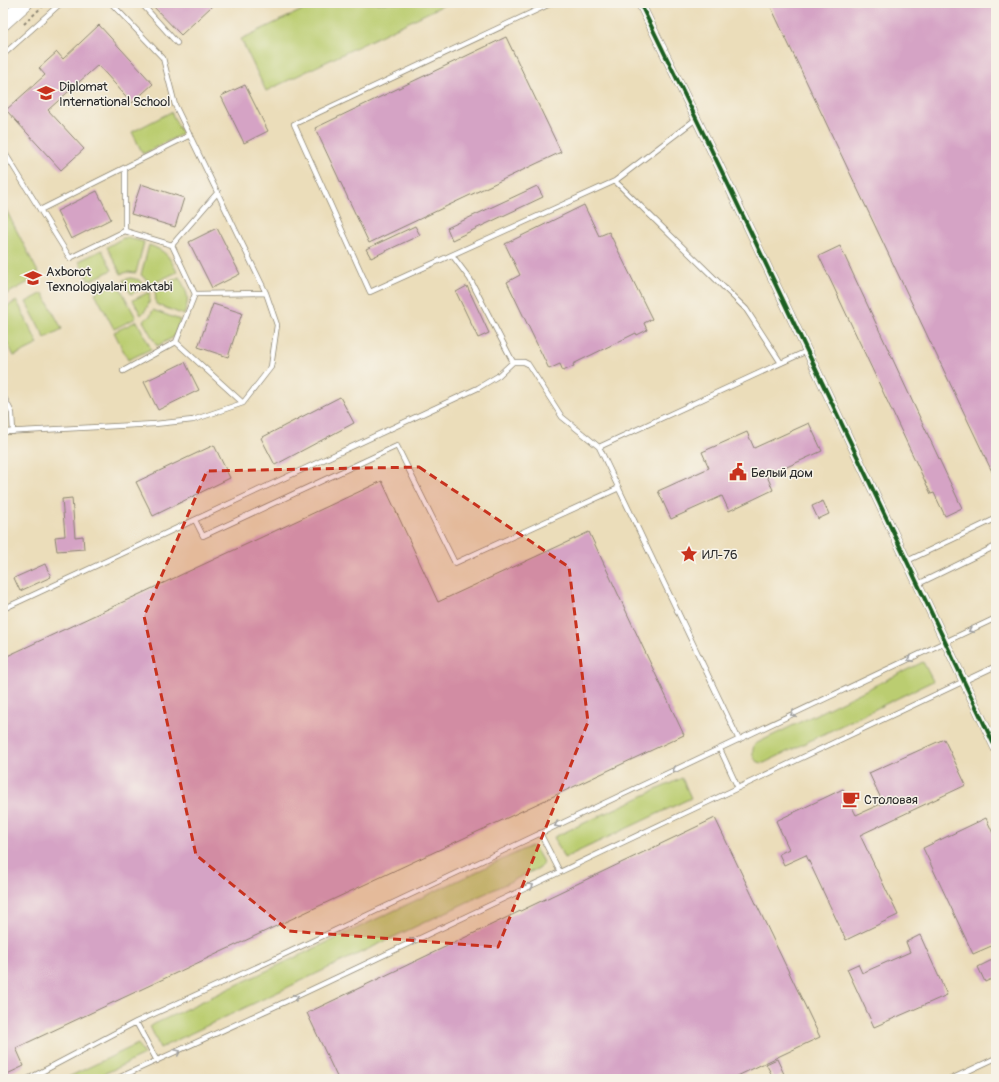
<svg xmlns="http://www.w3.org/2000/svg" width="999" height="1082" font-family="Pangolin,sans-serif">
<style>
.green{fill:#bbcd71;stroke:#737c4e}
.building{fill:#d5a3c5}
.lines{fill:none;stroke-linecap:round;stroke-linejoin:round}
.lane-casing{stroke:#8b8472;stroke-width:6}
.street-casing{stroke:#8b8472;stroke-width:10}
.primary-casing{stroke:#8b8472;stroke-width:16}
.path{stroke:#8b8472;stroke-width:2;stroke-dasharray:3 3;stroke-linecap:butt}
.lane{stroke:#fff;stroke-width:4.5}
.street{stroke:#fff;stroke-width:9}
.primary{stroke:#fff;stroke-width:15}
.cycleway-casing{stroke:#f7f3e8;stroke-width:6}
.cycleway{stroke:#1b5e20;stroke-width:4}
.oneway{stroke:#a0a0a0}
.marked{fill:#c8321e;fill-opacity:0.2;stroke:#c8321e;stroke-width:3;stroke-dasharray:8 5;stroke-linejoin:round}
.labels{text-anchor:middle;stroke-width:3;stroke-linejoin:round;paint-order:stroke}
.poi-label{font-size:13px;fill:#2b2b2b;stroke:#f7f3e8;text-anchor:start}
</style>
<rect width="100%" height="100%" fill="#f7f3e8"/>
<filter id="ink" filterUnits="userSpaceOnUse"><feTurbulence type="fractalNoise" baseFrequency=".025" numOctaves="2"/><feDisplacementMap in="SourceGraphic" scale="8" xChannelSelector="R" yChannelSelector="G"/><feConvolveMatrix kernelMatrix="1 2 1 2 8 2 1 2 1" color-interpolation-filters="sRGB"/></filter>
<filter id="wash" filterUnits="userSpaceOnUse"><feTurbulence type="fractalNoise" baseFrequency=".012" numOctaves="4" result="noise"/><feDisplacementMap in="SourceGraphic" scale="16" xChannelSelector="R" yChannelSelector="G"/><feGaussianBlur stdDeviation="0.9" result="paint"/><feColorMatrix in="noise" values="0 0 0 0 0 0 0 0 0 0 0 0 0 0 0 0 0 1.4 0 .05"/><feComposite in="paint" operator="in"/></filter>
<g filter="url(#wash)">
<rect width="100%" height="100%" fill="#ebddba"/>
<path class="green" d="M317,3H448L266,91L241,39Z
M171,112L182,134L143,154L132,132Z
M3,204L40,276L3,296Z
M123,238H128L144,242L136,273L128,272L121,274L107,247Z
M149,245C166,251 169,256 177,272L152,284L141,275Z
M102,250L112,270L89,281L79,261Z
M179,277C188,293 190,298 184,315L156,304L155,289Z
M131,278L139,280L146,287L131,294L123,280Z
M117,282L136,318L114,329L95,293Z
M149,292C151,302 148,308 141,315L133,300Z
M43,293L62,329L45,338L26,302Z
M17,301L38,344L14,356L3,335V308Z
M153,310L180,320L174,337L157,346L143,321L150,316Z
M137,321L151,349L128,360L114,332Z
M923,662L933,681L764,763C753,763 750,753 755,744Z
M682,778L691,798L564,858L554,837Z
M531,846L535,848L543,862L541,867L160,1048L150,1026Z
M138,1044L144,1055L93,1079H64Z"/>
<g id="blocks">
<path class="building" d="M150,3H209L212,6L181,35Z
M769,3H996V480Z
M99,25L153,84L132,103L98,65L48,110L84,149L61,170L6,110L45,75L39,68L57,52L63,59Z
M506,37L561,152L369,243L315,128Z
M245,85L268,131L244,143L221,96Z
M141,184L184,198L175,227L131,214Z
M537,186L543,197L452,240L447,228Z
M97,191L111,219L71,239L57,211Z
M584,205L599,236L609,232L652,319L644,323L647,330L637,335L636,333L573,364L574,366L563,371L560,364L549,369L507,282L520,275L505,244Z
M415,226L420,235L371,258L366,249Z
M217,228L240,274L212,288L189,242Z
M840,246L962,508L945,516L934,493L931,494L819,256Z
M467,286L489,333L478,338L456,292Z
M213,304L242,313L228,357L198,347Z
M185,362L199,390L158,410L144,382Z
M340,397L354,423L275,465L261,438Z
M809,423L822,451L767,476L773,490L729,511L722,496L671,519L658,491L709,468L702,452L747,432L754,448Z
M214,445L230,478L153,516L136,482Z
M382,481L438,602L589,532L684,735L16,1048L24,1066L3,1076V658Z
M72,498L75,537L83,536L84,549L57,551L55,537L65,536L62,499Z
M823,501L829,514L818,519L812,506Z
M45,564L51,577L20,591L14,578Z
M944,739L966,785L860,835L898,915L846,940L806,855L784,865L779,854L789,849L776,821L843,789L856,815L883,803L869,773Z
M715,818L820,1037L731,1079H338L307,1013Z
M986,818L996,840V944L973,954L923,848Z
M920,935L947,995L874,1027L847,969L858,964L862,973L910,952L906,942Z
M996,958V977L985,982L978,967Z
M777,1059L784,1074L774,1079L766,1064Z"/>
</g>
</g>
<g filter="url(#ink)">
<use href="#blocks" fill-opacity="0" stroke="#8b8472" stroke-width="1"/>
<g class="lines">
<g class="lane-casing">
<path id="lane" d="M141,3L177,43
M552,3L294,124L370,292L615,181L696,119
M3,55L61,3
M3,150L70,258L125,231L172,245L195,294L176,342L123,371
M615,181L746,309L781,363
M40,210L190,135
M125,231V168
M172,245L218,192
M452,255L470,279L513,362
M195,294L266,293
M176,342L243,403
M3,395L12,413L13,432
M3,432L155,424L193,420L243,403L271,367L277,325L266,293L175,105L163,58L111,3
M599,447L807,351
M195,520L203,536L397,446L455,563L619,488
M907,561L993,520
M918,584L996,546
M3,609L478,388L498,376L513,362H524L528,364L562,417L599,447L739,740
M720,749L738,788
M540,833L560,872
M136,1022L157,1061
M28,1079L136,1022L268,962L996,618
M116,1079L287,1001L996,666
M951,1079L996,1058"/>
</g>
<g class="street-casing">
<path id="street" d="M640,3L726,180L996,749"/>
</g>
<g class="primary-casing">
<path id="primary" d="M3,23L25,3"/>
</g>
<path class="path" d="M24,24L46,3"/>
<use href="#lane" class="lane"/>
<use href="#street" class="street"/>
<use href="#primary" class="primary"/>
<g class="cycleway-casing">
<path id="cycleway" d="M640,3L726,180L996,749"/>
</g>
<use href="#cycleway" class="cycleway"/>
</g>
<defs><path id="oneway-chevron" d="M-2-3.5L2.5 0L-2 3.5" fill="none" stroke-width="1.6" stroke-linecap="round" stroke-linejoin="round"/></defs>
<g class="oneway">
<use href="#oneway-chevron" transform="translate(971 630) rotate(154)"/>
<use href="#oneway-chevron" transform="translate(910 659) rotate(155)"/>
<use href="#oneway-chevron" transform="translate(793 714) rotate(155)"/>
<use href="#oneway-chevron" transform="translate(675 770) rotate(155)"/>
<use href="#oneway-chevron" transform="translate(557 825) rotate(155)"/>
<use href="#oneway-chevron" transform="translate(531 886) rotate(-25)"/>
<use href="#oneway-chevron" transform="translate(413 941) rotate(-25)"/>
<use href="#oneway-chevron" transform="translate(296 997) rotate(-25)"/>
<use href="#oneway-chevron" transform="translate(178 1052) rotate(-25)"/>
</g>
</g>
<path class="marked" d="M419,467L569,567L588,722L498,947L289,931L196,855L144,616L207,471Z"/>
<defs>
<g id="university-bare" transform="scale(1.38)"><path d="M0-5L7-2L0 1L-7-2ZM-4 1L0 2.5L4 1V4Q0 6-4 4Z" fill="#c8321e" stroke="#f7f3e8" stroke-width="2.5" paint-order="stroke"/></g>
<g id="civic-bare" transform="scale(1.38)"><path d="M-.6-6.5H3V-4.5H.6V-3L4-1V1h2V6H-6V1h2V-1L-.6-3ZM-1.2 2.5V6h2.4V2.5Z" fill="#c8321e" stroke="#f7f3e8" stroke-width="2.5" paint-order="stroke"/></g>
<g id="sight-bare" transform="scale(1.38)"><path d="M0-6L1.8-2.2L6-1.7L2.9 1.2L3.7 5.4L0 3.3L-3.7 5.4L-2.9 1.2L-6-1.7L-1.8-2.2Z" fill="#c8321e" stroke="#f7f3e8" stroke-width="2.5" paint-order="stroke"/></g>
<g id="cafe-bare" transform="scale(1.38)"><path d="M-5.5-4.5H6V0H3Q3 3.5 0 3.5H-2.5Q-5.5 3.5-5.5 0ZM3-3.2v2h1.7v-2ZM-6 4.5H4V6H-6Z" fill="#c8321e" stroke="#f7f3e8" stroke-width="2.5" paint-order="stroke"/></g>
</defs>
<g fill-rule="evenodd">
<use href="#university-bare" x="46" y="93"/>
<use href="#university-bare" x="33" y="278"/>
<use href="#civic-bare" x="738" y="472"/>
<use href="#sight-bare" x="689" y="554"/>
<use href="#cafe-bare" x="851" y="799"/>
</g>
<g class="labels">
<g class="poi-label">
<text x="59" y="91">Diplomat<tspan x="59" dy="15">International School</tspan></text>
<text x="46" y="276">Axborot<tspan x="46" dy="15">Texnologiyalari maktabi</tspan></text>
<text x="751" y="477">Белый дом</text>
<text x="702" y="559">ИЛ-76</text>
<text x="864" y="804">Столовая</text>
</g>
</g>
<rect width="999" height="1082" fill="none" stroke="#f7f3e8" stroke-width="16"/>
</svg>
